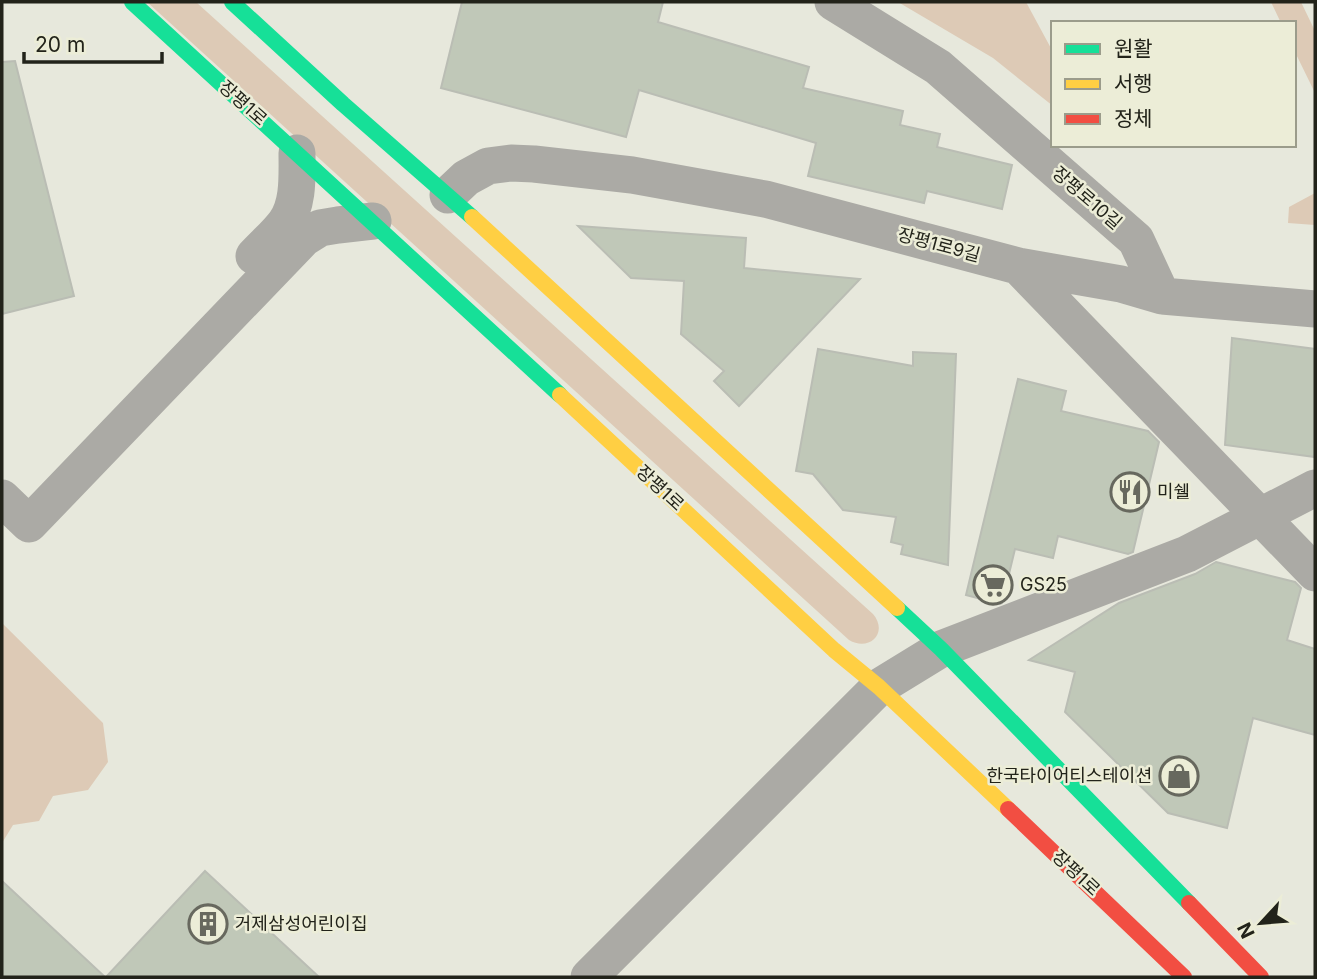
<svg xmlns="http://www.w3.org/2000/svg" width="1317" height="979" font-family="Inter,'Noto Sans KR',sans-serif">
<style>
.green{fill:#ddcab6}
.building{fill:#c0c8b8;stroke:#babdb4;stroke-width:2}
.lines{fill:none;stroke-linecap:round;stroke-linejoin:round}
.street{stroke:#abaaa5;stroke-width:37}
.fast{stroke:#16e098;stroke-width:16}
.slow{stroke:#ffcf43;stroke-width:16}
.jam{stroke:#f24e42;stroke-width:16}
.labels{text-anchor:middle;stroke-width:5;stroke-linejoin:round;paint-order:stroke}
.street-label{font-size:18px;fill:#22231a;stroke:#ecedd7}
.poi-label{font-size:18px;fill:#22231a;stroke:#ecedd7;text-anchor:start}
</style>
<rect width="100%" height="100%" fill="#e7e8dc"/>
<path class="green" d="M147,2H196L873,614C889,633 869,652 849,640Z
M898,2H1026L1053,52V106L993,58Z
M1271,2H1301L1315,31V93L1294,50V23H1281Z
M1315,193V225L1288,223L1289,207Z
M2,623L103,723L108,762L88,790L53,796L39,821L13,825L2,843Z"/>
<path class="building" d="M462,2H663L658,22L809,67L803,88L903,111L900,125L940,134L937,147L1012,165L1002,209L927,191L924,203L808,176L816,143L639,90L626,137L441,88Z
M15,61L74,296L2,314V62Z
M578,226L746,238L744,268L860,279L739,406L714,381L724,371L681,334L684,281L631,278Z
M1232,338L1315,349V457L1225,445Z
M818,349L913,366V352L956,354L948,565L901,554L903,545L891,542L896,517L843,510L813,474L796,471Z
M1018,379L1066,391L1061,411L1148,431L1159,442L1133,552L1128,554L1058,536L1053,558L1015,549L1002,603L1000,604L966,595Z
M1216,562L1295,582L1301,588L1287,640L1315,649V735L1253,718L1227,828L1168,813L1065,712L1075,672L1029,660L1119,603L1195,574Z
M205,871L319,977H106Z
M2,881L105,977H2Z"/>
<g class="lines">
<path class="street" d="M833,2L938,67L1136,240L1162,296L1315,309
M448,195L466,178L488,166L511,163L534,164L632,175L765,199L1018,266L1315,573
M254,256C264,245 276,235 285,223C299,204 297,176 297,153
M1018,266L1121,284L1162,296
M2,498L29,524L304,238L320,228L338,225L373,221
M589,977L879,687L941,649L1187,554L1315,488"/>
<path class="fast" d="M132,2L560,395
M232,2L343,104L472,217
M897,608L941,649L1189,903"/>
<path class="slow" d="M472,217L897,608
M560,395L834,650L879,687L1008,809"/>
<path class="jam" d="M1008,809L1184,977
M1189,903L1261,977"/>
</g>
<defs>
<g id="restaurant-ring" transform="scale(2.0125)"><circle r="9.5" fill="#ecedd7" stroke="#67685e" stroke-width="1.5"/><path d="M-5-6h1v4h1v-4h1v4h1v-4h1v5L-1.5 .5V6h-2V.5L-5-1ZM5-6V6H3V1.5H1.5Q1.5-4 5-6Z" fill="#67685e"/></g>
<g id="supermarket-ring" transform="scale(2.0125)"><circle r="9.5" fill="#ecedd7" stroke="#67685e" stroke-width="1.5"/><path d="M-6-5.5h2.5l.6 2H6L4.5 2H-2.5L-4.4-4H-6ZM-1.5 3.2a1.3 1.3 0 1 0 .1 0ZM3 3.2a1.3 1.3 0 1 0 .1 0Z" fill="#67685e"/></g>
<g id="shop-ring" transform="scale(2.0125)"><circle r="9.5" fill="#ecedd7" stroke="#67685e" stroke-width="1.5"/><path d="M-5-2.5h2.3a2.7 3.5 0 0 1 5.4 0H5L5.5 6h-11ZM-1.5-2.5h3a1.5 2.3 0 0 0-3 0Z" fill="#67685e"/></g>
<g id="building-ring" transform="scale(2.0125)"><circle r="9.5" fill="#ecedd7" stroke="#67685e" stroke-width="1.5"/><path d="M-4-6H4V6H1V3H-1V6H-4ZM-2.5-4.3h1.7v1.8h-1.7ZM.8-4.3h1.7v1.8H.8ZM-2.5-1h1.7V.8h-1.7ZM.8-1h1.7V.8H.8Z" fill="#67685e"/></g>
</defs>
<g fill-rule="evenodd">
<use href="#restaurant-ring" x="1130" y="492"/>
<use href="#supermarket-ring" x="993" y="585"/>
<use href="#shop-ring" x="1179" y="776"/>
<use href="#building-ring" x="208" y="924"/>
</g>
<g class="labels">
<g class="street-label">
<text transform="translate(243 103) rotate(42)" y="6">장평1로</text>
<text transform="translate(1087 198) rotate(41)" y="6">장평로10길</text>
<text transform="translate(939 245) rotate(15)" y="6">장평1로9길</text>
<text transform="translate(660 488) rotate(43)" y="6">장평1로</text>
<text transform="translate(1076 873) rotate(43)" y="6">장평1로</text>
</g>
<g class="poi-label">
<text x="1157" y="498">미쉘</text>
<text x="1020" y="591">GS25</text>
<text x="1152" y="782" text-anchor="end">한국타이어티스테이션</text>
<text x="235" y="930">거제삼성어린이집</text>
</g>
</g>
<rect width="1317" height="979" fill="none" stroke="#22231a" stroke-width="7"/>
<rect x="1051" y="21" width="245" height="126" fill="#ecedd7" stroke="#9b9c8b" stroke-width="2"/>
<rect x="1065" y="44" width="35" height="10" fill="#16e098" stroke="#9b9c8b" stroke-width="2"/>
<text x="1114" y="56" font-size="21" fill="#22231a">원활</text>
<rect x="1065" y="79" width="35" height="10" fill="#ffcf43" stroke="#9b9c8b" stroke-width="2"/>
<text x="1114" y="91" font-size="21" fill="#22231a">서행</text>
<rect x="1065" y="114" width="35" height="10" fill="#f24e42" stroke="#9b9c8b" stroke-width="2"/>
<text x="1114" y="126" font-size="21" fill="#22231a">정체</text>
<g transform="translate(1261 923) rotate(244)" stroke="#ecedd7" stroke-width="5" paint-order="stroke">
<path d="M0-5L12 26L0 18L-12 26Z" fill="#22231a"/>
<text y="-10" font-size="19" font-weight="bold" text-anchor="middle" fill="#22231a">N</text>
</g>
<path d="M24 52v10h138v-10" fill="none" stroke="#22231a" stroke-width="3.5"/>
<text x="35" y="52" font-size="21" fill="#22231a" stroke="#ecedd7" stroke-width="5" paint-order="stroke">20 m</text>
</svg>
